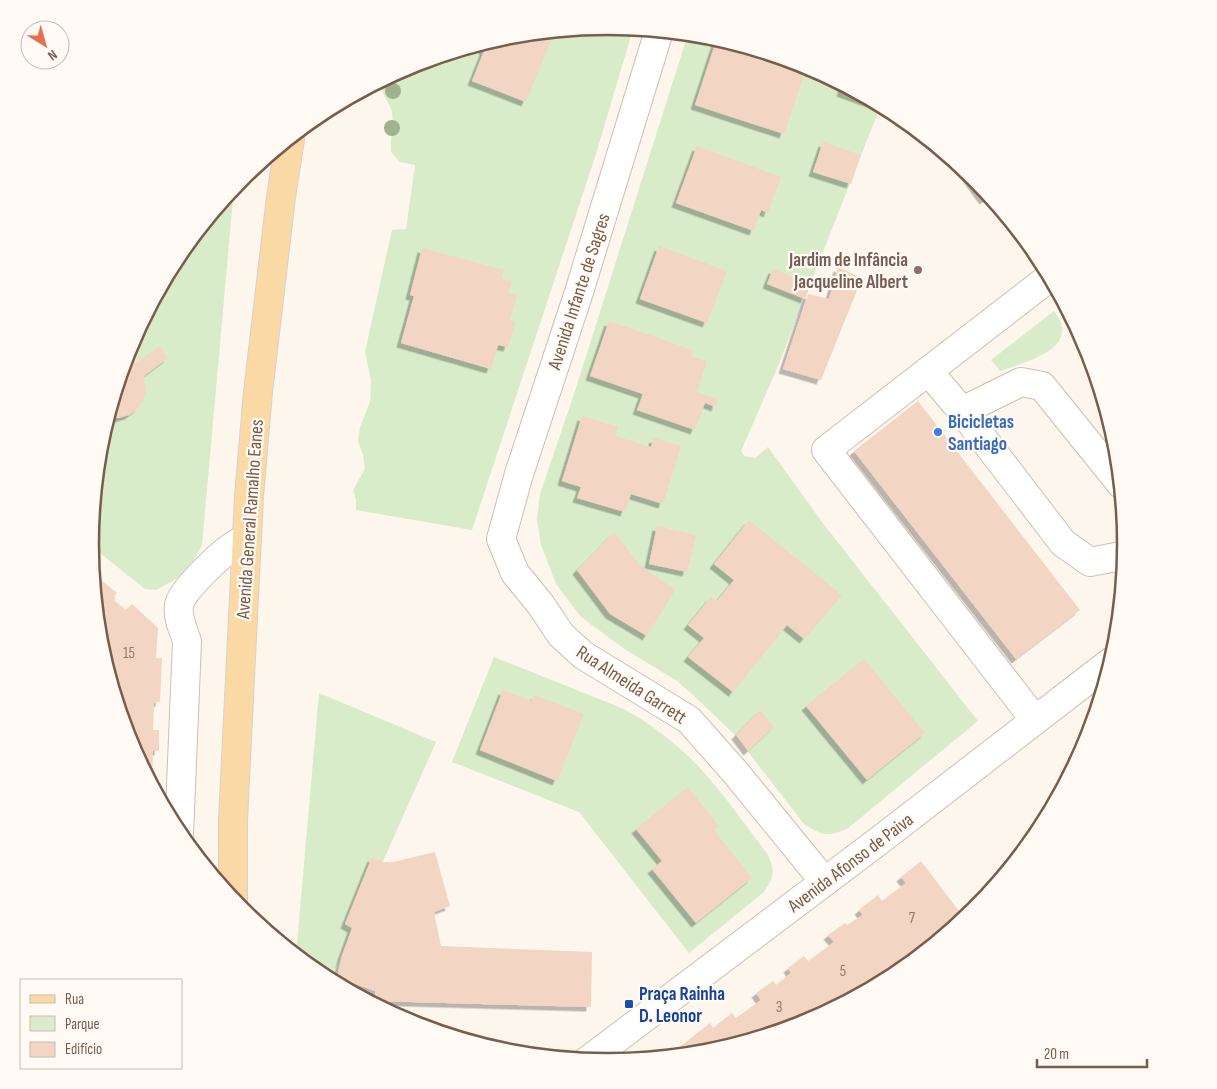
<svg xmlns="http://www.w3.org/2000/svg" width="1217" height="1089" font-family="'Sofia Sans Condensed',sans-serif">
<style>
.green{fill:#d8ecc9}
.building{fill:#f3d5c3;filter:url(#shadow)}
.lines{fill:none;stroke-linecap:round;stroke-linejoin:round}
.minor-casing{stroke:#d1beb0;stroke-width:30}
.major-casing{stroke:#dad1cd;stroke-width:30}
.minor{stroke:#fff;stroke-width:28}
.major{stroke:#fbd9a5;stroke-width:28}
.tree{fill:#a0b28e}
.education-dot{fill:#8d6e63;stroke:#fffaf3;stroke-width:2}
.shop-dot{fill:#3f7fe0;stroke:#fffaf3;stroke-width:2}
.transit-dot{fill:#1a4fb4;stroke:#fffaf3;stroke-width:2}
.labels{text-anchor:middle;stroke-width:4.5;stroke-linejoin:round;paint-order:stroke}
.number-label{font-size:16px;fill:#987a6a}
.education-label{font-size:19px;font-weight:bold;fill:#785e54;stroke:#fffaf3;text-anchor:end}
.street-label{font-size:19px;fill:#7a5c4d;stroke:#fffaf3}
.shop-label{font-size:19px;font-weight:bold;fill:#366cbe;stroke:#fffaf3;text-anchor:start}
.transit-label{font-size:19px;font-weight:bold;fill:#164399;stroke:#fffaf3;text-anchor:start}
.rim{fill:none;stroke:#7a5c4d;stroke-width:2.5}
</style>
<defs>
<filter id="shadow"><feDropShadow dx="-4.5" dy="4.5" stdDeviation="0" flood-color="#0004"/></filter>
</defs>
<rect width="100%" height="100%" fill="#fdf6ec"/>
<path class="green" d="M608,26L633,29L596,154L472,530L356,510V500L353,490L365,469L363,455L358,441L360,427L370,402L371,380L365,352L392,230L406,229L415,165L400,162L391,152C390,138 394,125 392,112C390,101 376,91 385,79L410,66L508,36Z
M688,34L710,36L807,66L881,105L776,371L741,451L744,456L755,458L768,447L822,522L978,721L847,829C826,838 822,835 804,824L735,735L693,695L677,681L623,648L581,617L556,584L541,545L537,520L540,494L574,394Z
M234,188L202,545L187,573L156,590L145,589L90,545L100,443L130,346L178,256Z
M1054,311C1084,348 1025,362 1000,371L991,360Z
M494,657L624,709C655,726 685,750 708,777C729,801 747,828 767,853C775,870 775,876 764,892L689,953L579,812L452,762Z
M319,693L436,742L332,976L309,966L296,955Z"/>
<path class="building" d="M554,32L526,102L472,81L484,51L481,44L508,36Z
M717,38L759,51L757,59L804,75L784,134L695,105Z
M843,85L882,106V107L841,92Z
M823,142L861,155L851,184L813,172Z
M697,146L781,177L768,213L761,210L754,231L676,203Z
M957,163L975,178L990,196L984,200Z
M659,246L727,271L707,323L640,299Z
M422,248L504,270L501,279L512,281L508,293L517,296L510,320L516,322L508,347L498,345L491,369L401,343L414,296L410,295Z
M838,267L862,278L821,380L783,369L808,294L829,299Z
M773,269L811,284L805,299L767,284Z
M609,321L693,350L691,356L707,361L697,392L718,399L716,407L705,403L695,430L637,410L643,394L590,376Z
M160,346L168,358L144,376L146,391L143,401L137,409L129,415L119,418L108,417L126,359L134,364Z
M918,401L1080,610L1016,659L854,451Z
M582,416L618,427L615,436L651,447L654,438L681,446L663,504L631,494L625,512L577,498L581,487L562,481Z
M749,520L842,595L804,639L787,625L733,692L688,657L704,638L688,625L711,597L717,601L734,580L714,564Z
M657,526L696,535L687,572L649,564Z
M614,532L640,565L675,590L647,636L610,614L577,570Z
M95,575L117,593L114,596L116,598L114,600L126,610L132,604L158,628L156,658H162L160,702L154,703L153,730H159V751H153L152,784L130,743L100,645L93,577Z
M864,659L925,733L867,780L806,706Z
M503,690L532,701L535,695L584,714L557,781L480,750Z
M760,710L774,727L748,751L736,735Z
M688,787L719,826L714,830L752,878L696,923L652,869L662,861L636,829Z
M435,852L450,906L434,912L441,946L592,952L591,1007L375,1001V991L337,977L342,956L352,928L345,924L372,857L384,862H393Z
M921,861L965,919L896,976L807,1023L709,1053L667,1057L710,1023L713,1028L732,1013L736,1018L761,1000L756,993L773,981L776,985L791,973L788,968L804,956L808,961L834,942L828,935L845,923L847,925L863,915L859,910L878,895L882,901L906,883L901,877Z"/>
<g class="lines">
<g class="minor-casing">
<path id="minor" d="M659,31L579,292L519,474L501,539L515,573L541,605L561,635L583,655L689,720L735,772L824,881
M928,371L962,411L1021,382L1042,386L1121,484
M962,411L1063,543L1090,562L1126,555
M1035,720L826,450L1050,277
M179,834L187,642C184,630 177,619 179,605C180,592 221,554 233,546C237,543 242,541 247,539
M587,1061L876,843L1112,661"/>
</g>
<g class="major-casing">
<path id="major" d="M233,900V820L249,496L258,392L281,197L290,139"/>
</g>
<use href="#minor" class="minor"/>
<use href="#major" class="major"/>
</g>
<g class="tree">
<circle cx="393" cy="91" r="8"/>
<circle cx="392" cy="128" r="8"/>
</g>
<circle class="education-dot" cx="918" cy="270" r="5"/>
<circle class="shop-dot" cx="938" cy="432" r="5"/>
<rect class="transit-dot" x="624" y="999" width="10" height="10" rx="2.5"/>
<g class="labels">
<g class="number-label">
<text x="129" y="658">15</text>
<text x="912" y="923">7</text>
<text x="843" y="976">5</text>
<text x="779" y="1012">3</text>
</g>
<g class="education-label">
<text x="908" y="266">Jardim de Infância<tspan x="908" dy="22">Jacqueline Albert</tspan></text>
</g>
<g class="street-label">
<text transform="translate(578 291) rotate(-72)" y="7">Avenida Infante de Sagres</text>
<text transform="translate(249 519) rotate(-86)" y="7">Avenida General Ramalho Eanes</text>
<text transform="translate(632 684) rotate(33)" y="7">Rua Almeida Garrett</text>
<text transform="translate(850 862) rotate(-37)" y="7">Avenida Afonso de Paiva</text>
</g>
<g class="shop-label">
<text x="948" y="428">Bicicletas<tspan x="948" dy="22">Santiago</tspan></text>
</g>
<g class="transit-label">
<text x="639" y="1000">Praça Rainha<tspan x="639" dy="22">D. Leonor</tspan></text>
</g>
</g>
<path d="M0 0H1217V1089H0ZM99 544a509 509 0 1 1 1018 0a509 509 0 1 1-1018 0Z" fill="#fffaf3" fill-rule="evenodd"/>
<path class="rim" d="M99 544a509 509 0 1 1 1018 0a509 509 0 1 1-1018 0Z"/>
<rect x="20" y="979" width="162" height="90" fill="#fffaf3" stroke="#cabbb1"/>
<rect x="30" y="995" width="25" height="8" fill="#fbd9a5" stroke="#cabbb1"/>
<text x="65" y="1004" font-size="15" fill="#7a5c4d">Rua</text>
<rect x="30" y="1016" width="25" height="15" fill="#d8ecc9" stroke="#cabbb1"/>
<text x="65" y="1029" font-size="15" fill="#7a5c4d">Parque</text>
<rect x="30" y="1042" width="25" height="15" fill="#f3d5c3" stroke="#cabbb1"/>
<text x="65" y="1054" font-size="15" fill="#7a5c4d">Edifício</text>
<g transform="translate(45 45) rotate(143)"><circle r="24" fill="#fffaf3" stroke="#cabbb1"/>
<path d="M0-4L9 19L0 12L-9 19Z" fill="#e76f51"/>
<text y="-8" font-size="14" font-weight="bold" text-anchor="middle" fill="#7a5c4d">N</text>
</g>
<path d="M1037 1059v8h110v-8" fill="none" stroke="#7a5c4d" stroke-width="2.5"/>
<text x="1044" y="1059" font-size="15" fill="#7a5c4d" stroke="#fffaf3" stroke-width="4" paint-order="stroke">20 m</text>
</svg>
